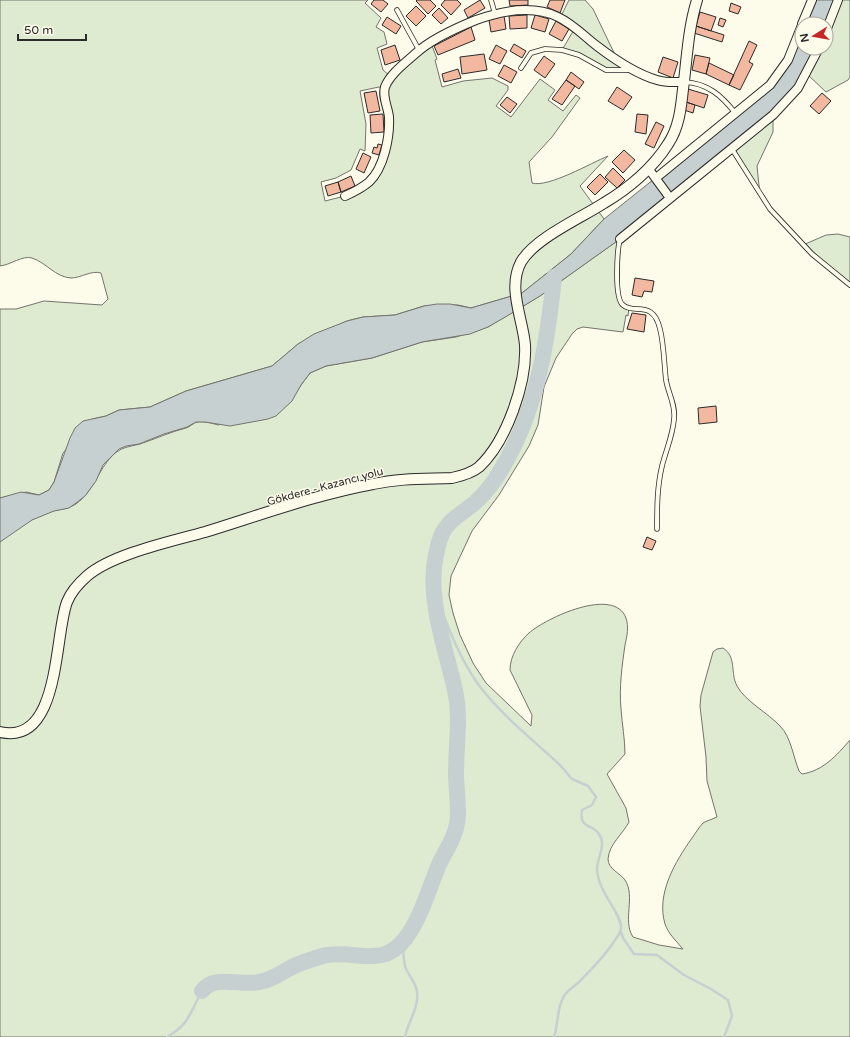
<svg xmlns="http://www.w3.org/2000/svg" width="850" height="1037" font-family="'Varela Round',sans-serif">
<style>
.green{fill:#deebd1;stroke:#74746e;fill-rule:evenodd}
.water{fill:#c7d0d0;stroke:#74746e}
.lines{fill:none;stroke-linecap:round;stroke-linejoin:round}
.stream{stroke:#c7d0d0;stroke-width:2.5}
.river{stroke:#c7d0d0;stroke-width:16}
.building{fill:#f2b8a0;stroke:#2b2b2b}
.service-casing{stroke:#2b2b2b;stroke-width:5.5}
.minor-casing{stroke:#2b2b2b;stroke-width:10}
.tertiary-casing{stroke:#2b2b2b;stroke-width:12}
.service{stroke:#fdfbea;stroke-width:4}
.minor{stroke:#fdfbea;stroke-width:8}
.tertiary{stroke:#fdfbea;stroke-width:10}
.labels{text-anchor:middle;stroke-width:3;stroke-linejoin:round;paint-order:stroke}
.street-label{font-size:11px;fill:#2b2b2b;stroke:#fdfbea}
</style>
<rect width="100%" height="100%" fill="#fdfbea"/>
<path class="green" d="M0,0H368L365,3L381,18L376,27L384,32L387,44L377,48L383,70L391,77L431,43L437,59L435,60L442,87L463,81L492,78L508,86V90L496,106L511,117L540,79L555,90L548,100L563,111L576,95L580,98L552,137L529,162L532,183C548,188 591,163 608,156L580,186L604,219L571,254L522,293L471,308L458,305L424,306L395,315L363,317L347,321L298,344L272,366L186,391L150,407L119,410L106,416L92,419L63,453L54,482L49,490L39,495L26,492L0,498V309H16L44,301L102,305L108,299L101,273C91,270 81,278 71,278C55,277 47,263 32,258C23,255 10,265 0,266ZM379,87L384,89L388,137L370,181L345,196L325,201L321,182L336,178L351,170L360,149L365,151L366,124L360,91Z
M569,0H585L593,9L618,61L634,69L606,70L579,55L562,50L575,28L560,18Z
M838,0H850V77L848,80L826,92L807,74L819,48H826V31Z
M773,115V132L757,166L760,195L732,149Z
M838,234L850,237V285L803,245L826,235Z
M620,239L619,299L629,307L628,316L626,315L623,332L583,327L577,329L572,334L556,358L544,387L538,425L529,446L499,495L472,531L451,576L449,595L453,613L460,635L473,663L486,683L531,726L532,715L510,670C510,656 519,642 529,633C546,618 614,586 626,618C629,627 627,636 625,645C622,666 619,687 621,709C622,724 625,739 625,754L607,774L626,808L629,822C623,834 609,844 608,859C608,869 620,873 625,880C636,897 622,920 633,937L659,945L683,949C676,941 668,933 665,924C656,894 675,862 692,838C695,834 699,827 703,823C706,821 713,819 717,817L707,781L706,757L700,706L701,695L713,652L717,649L723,648C737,657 730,673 737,686C745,701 768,713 780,726C791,737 793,756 799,771L802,774C823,771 837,755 850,740V1037H0V542C10,530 37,516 53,511C61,509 68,509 76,504C94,491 98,470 112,456C121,447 128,447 140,444C155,439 170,432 186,428C190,427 193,423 197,422C204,421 211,423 218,425L291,401L301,385L310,373L326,366L372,358L422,342L456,337L488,327L540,296Z"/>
<path class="water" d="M812,0H838L826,24H802Z
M802,25V48H819L787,102L620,239L540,296L507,316L488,327L470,334L422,342L372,358L326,366L310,373L301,385L292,401L276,416L268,419L230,426L205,422H196L187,427L164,434L139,444L126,446L119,449L103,465L96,481L85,496L76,503L69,508L54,511L32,520L0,542V498L21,492L39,495L49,490L54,482L70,438L75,428L83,421L106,416L119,410L150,407L186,391L272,366L298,344L314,334L347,321L363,317L395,315L424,306L437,304H450L471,308L522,293L571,254L604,219L758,96L780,73Z"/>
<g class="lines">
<path class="stream" d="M434,590C446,622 458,656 478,684C501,715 532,739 560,765L572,779L588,786L596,797L592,805L582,810C579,830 592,823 599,834C607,845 597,857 597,869C598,892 621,913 621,927C621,934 616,938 613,943C603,958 592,969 579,982C574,987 568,990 564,996C556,1009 559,1023 554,1037
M621,932L623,938L634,954L657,955L684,975L711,989L728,1000L732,1016L724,1037
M403,941C403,951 403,961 406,969C410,977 416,983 417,992C419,1009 408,1021 405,1037
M167,1037C190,1024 190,1012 202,991"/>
<path class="river" d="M202,991C214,974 240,986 259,982C272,980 281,973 292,967C302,962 313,959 323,956C354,948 381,970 405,939C421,918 428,891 438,867C444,852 454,841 457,824C460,808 456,790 456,773C456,745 461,718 455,690C446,650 428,601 435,561C437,550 439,535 447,526C453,518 461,514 468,508C478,501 487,491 494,481C535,420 547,349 554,277"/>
</g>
<path class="building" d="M374,0H383L388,4L381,12L371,4Z
M417,0H430L436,6L428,14L416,1Z
M445,0H457L461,4L451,15L441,5Z
M480,0L485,8L468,18L464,10Z
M509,0H528V5L510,6Z
M550,0H565L560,13L547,7Z
M731,3L741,7L738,14L729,11Z
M416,6L426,16L416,26L406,16Z
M439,8L448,18L441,24L432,15Z
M700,12L716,17L711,31L696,26Z
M527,15V28L510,29L509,16Z
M535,15L549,19L545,32L531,28Z
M504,16L506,29L491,32L489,20Z
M387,17L401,26L396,34L382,25Z
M720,18L726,20L723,27L718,25Z
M556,21L569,29L562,41L549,34Z
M696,26L724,35L722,42L694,33Z
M471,27L475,40L438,55L434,46Z
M749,41L757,45L749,62L753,64L740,90L729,85Z
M514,44L526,51L522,58L510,51Z
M395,45L400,60L385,65L381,50Z
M496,45L507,51L500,64L489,59Z
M484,54L487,70L462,74L460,57Z
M695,55L710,58L706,74L692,70Z
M544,56L555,64L545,78L534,70Z
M663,57L678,62L673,78L658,72Z
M709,63L734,75L729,85L706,74Z
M504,65L517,72L511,83L498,76Z
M458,69L461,78L444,82L442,74Z
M571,72L584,82L579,89L566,80Z
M566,80L575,86L562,105L552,99Z
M617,87L632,97L623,110L608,101Z
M688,89L708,95L704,108L686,102Z
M376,91L380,111L368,113L364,93Z
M822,93L831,101L819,114L810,106Z
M507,97L517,104L510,113L500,105Z
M686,102L695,105L693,113L684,110Z
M383,114L384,132L371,133L370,115Z
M637,114L648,115L646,134L635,132Z
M656,122L664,126L654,148L645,144Z
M378,144L382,145L379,155L372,153L374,147L377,148Z
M624,150L635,160L623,173L612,162Z
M363,153L371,157L364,173L356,169Z
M613,168L625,180L617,188L605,177Z
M600,174L608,182L595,195L587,187Z
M351,176L355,186L341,192L338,182Z
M338,182L341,192L328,196L325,186Z
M635,278L654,281L652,292L644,291L642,297L632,295Z
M632,313L646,315L644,332L627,329Z
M716,406L717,422L699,424L698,408Z
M647,537L656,541L652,550L643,547Z"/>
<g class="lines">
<g class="service-casing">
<path id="service" d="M491,0L495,14
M397,10L419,50
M521,68L531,53L545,49L562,50L579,55L606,70H630
M684,82C708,83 722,96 736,114
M732,149L770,209L812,254L850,285
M620,239C617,251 614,298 623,305C634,315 653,299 660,329C664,345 664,363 666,380C668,393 676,405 674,419C673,435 666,450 662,466C657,487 657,508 657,529"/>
</g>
<g class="minor-casing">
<path id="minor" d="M802,24L812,0
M826,31L838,0
M648,168L670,198
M656,178L770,85L788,60L802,25
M345,196C354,192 362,188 369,182C384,168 390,137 389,117C388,107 382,97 385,87C390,74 405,63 415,54C431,39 456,28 476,20C501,11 533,5 558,17C573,24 584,36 597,46C614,59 636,74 657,80C666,83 675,82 684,82
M620,239L773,115L798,88L819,48"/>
</g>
<g class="tertiary-casing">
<path id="tertiary" d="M0,732C61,746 54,635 67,602C71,592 79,583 87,576C112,554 173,541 205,532C260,515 318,494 373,484C400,478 425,479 452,478C461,476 472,473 479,467C507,441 527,382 525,345C523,319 507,288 521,262C535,238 581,218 604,203C628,189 653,168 668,144C679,128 681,108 683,89C687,59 688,29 697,0"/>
</g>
<use href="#service" class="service"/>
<use href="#minor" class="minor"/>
<use href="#tertiary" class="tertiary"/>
</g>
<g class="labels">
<g class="street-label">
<text transform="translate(325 486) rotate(-15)" y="4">Gökdere - Kazancı yolu</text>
</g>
</g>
<g transform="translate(814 36) rotate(259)"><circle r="19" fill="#fdfbea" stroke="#a9a89e"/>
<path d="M0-3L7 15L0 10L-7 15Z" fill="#c62828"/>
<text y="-6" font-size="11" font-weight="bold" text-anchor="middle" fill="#2b2b2b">N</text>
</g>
<path d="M18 34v6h68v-6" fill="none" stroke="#2b2b2b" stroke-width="2"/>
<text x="24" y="34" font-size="12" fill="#2b2b2b" stroke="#fdfbea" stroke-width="3" paint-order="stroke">50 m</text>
</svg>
